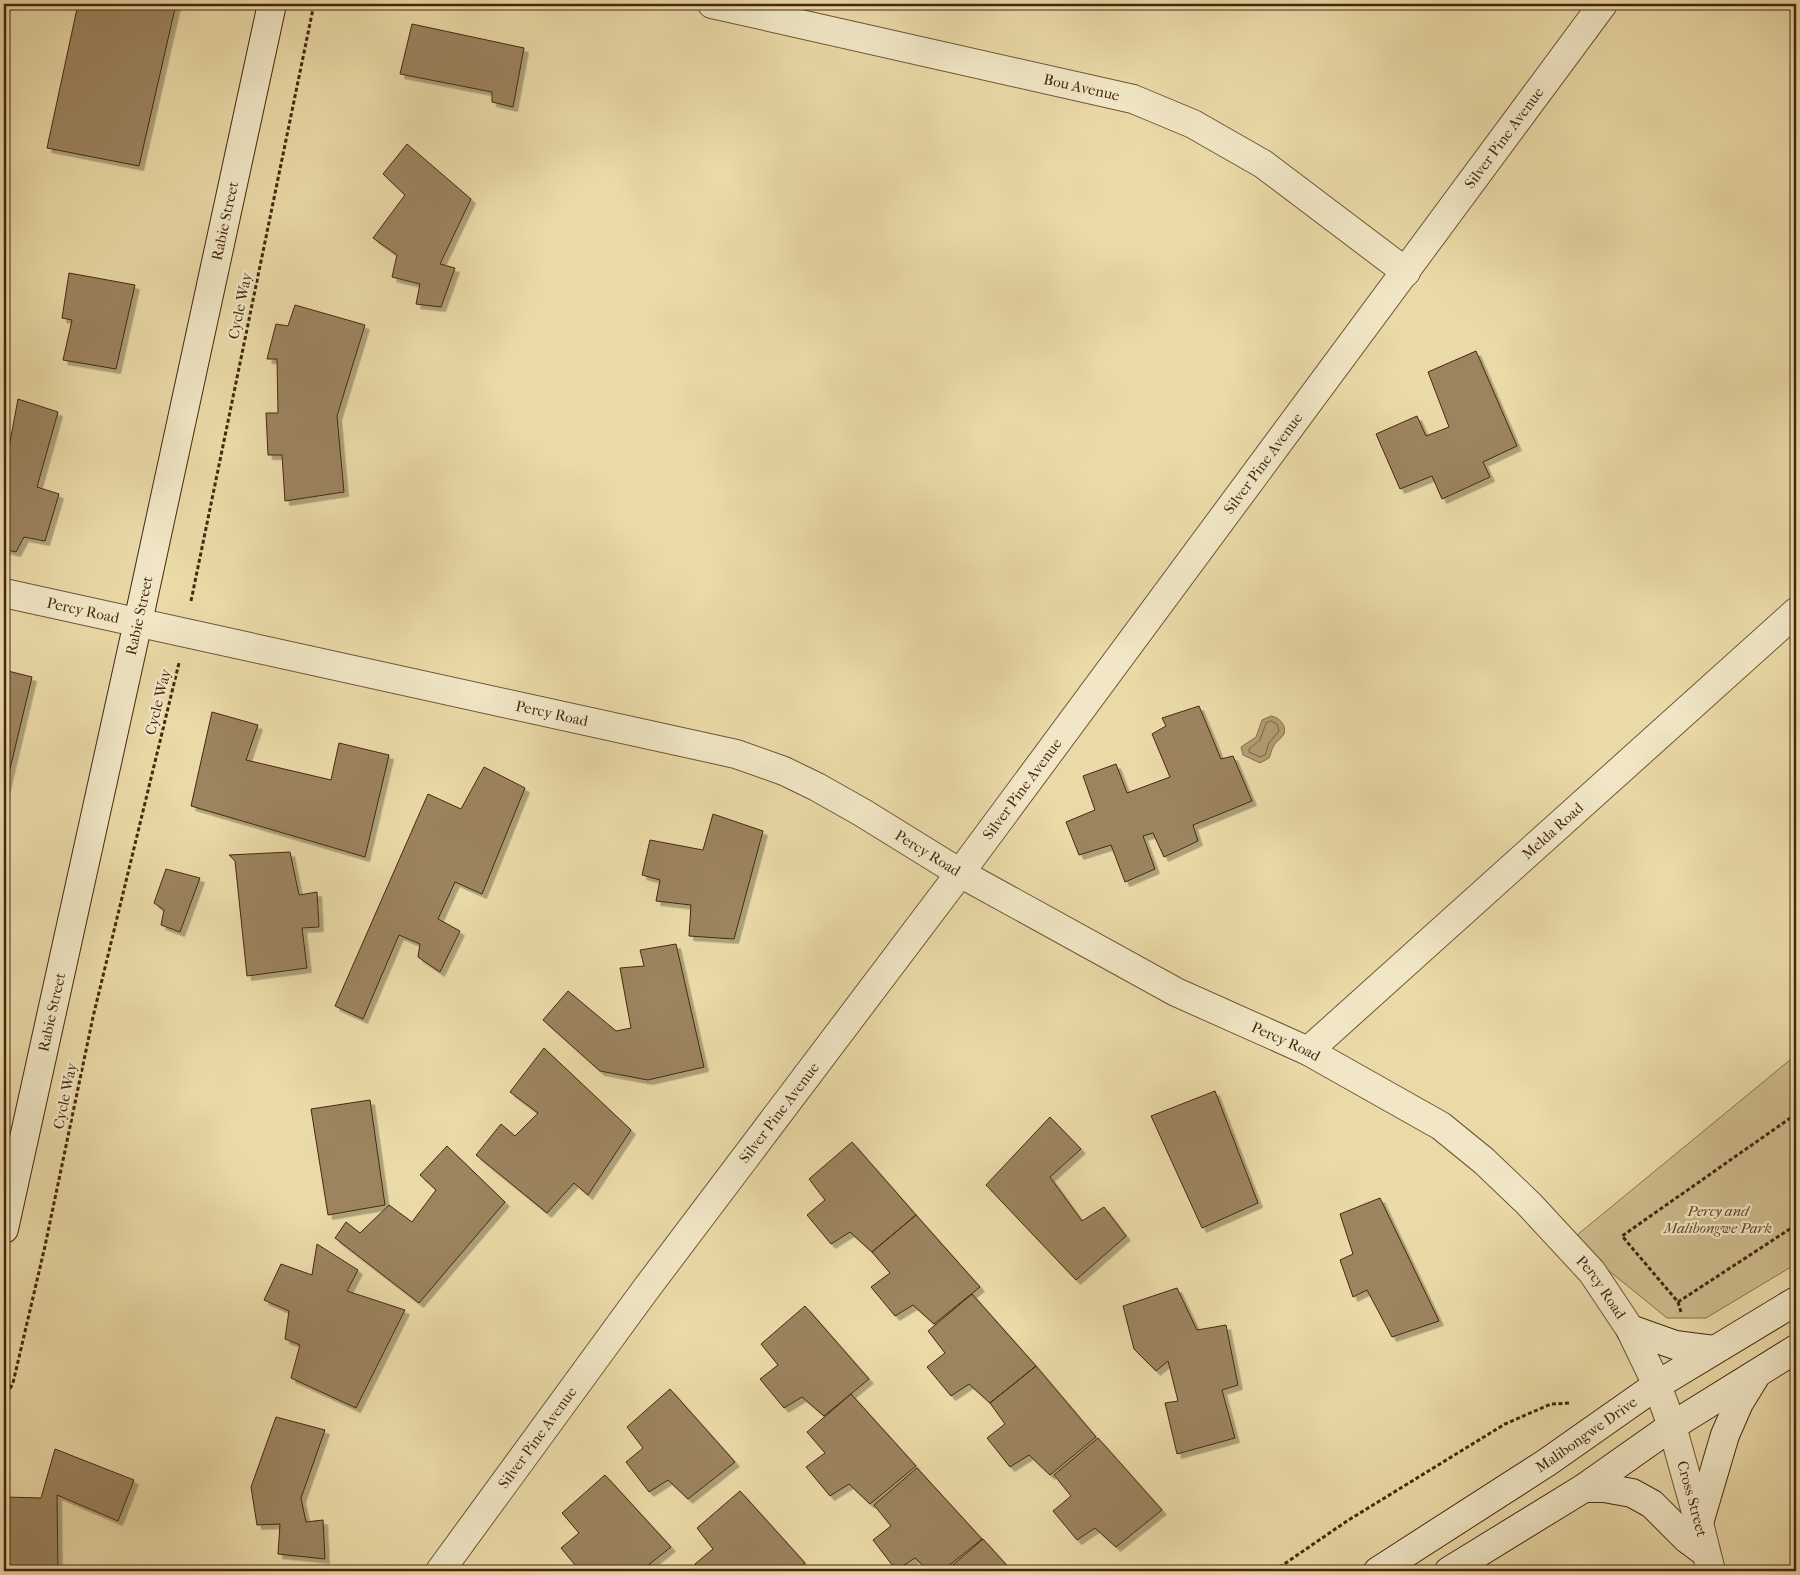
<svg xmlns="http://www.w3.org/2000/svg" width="1800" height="1575" font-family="'IM FELL French Canon',serif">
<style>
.green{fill:#cebc8e;stroke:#8a724e}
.water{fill:#b39d74;stroke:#886e4c}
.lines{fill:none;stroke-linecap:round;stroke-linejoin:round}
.shore{stroke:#7d6242;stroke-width:1}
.building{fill:#9c845f;stroke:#47270f;filter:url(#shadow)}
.street-casing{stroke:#705435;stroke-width:30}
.secondary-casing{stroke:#47270f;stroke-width:30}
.path{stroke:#47270f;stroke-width:3;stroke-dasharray:4 2.5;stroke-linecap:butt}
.street{stroke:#f1e7c6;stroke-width:28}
.secondary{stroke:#f1e7c6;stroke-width:28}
.labels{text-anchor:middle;stroke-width:4.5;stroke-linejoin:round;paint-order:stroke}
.street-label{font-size:15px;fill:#47270f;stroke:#f1e7c6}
.park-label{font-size:15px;font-style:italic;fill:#624528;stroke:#f1e7c6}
</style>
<defs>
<filter id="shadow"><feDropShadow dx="4.5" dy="4.5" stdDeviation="0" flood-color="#0004"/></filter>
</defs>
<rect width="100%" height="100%" fill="#eadaa8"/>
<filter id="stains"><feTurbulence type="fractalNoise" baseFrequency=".004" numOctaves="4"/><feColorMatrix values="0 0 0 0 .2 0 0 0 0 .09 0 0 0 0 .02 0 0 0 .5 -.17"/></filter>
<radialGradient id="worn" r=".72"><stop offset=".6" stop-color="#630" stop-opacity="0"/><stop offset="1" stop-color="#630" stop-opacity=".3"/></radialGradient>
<path class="green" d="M1796,1055V1264L1706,1318H1667L1571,1240Z"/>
<path class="water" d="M1271,716C1278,717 1287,724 1284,734C1282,738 1275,742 1273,747C1271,751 1271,754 1269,758L1260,763L1243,755L1241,747L1256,737L1262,720Z"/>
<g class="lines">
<path class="shore" d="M1271,721L1277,724L1279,731L1269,743L1265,755L1260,757L1249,752V749L1260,740L1266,723Z"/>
</g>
<path class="building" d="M78,4H176L139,166L47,148Z
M412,24L524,48L513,107L492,102V92L400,74Z
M407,144L471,199L440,264L455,268L441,307L416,304L420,284L392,277L397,255L373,238L405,195L383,174Z
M69,273L135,285L116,369L63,360L72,320L62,318Z
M295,305L365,325L337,416L344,492L285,501L282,455H268L266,413H278L277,359H267L276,324L288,326Z
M1476,351L1517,446L1483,462L1490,477L1442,499L1432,476L1400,489L1376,434L1417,416L1426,436L1449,427L1428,372Z
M18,399L58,412L37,487L59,494L45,541L24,537L16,552L4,549V452L8,453Z
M4,670L32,677L4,794Z
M1199,706L1221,759L1233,756L1252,801L1193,825L1198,841L1164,857L1153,833L1143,836L1155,869L1125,882L1111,845L1079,855L1066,822L1095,810L1083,776L1116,764L1127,793L1170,777L1152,734L1166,726L1162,718Z
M212,712L258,725L246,760L331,780L339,743L389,755L365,857L191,806Z
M484,767L525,788L482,894L455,882L438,919L460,931L440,972L418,957L420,944L399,935L363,1019L335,1006L428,794L461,809Z
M713,814L763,831L734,939L689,936L691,905L656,901L660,880L642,875L650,840L703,850Z
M290,852L299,895L317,892L319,927L302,928L307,968L247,976L235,861L229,855Z
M166,869L200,878L180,932L161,925L164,910L154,903Z
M676,944L704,1067L648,1080L600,1071L543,1020L568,991L616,1031L631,1028L620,968L644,966L640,950Z
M544,1048L631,1130L588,1195L574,1183L547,1213L476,1155L501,1124L515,1136L538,1113L510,1092Z
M1215,1091L1258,1203L1202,1228L1151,1116Z
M370,1100L385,1205L328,1215L311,1109Z
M1050,1117L1081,1149L1050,1177L1082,1221L1104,1207L1126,1236L1076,1280L986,1185Z
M852,1142L916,1215L872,1252L850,1232L831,1244L807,1215L825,1200L809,1179Z
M447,1146L505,1202L419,1303L335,1238L346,1222L360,1233L389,1205L412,1222L436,1190L420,1175Z
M1380,1198L1439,1321L1392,1337L1367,1290L1353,1297L1340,1260L1353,1254L1340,1214Z
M916,1215L980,1287L934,1324L913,1305L895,1316L871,1287L890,1273L872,1252Z
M317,1244L358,1270L347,1291L405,1310L356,1408L291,1378L300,1345L285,1339L289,1311L264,1300L281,1264L312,1275Z
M1177,1288L1197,1330L1226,1325L1238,1385L1222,1390L1235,1438L1177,1454L1165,1403L1178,1401L1168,1361L1156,1371L1134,1349L1123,1306Z
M972,1294L1036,1366L990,1403L969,1384L951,1396L927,1367L945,1353L928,1331Z
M805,1306L869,1379L824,1416L802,1397L784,1408L760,1379L778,1365L761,1344Z
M1036,1366L1096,1437L1050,1475L1029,1455L1010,1467L987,1438L1005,1424L990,1403Z
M670,1389L735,1462L688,1499L668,1480L649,1492L626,1462L643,1448L627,1427Z
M851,1394L916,1466L870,1504L849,1484L830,1496L806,1467L825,1453L807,1432Z
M276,1417L325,1430L301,1498L306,1522L323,1520L325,1559L278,1554L280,1524L257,1525L251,1487Z
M1098,1438L1162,1510L1116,1547L1095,1528L1077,1540L1053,1511L1071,1496L1054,1475Z
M55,1449L134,1480L118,1521L57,1495L58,1571H4V1497L41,1498Z
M917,1468L982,1539L942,1571H929L915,1558L896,1570L873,1540L891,1526L874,1505Z
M605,1475L671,1547L641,1571H610L604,1566L595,1571H580L561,1548L579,1533L562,1513Z
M740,1491L805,1563L794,1571H701L695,1564L713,1549L697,1528Z
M983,1539L1012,1571H946Z"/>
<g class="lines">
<g class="street-casing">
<g id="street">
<path id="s1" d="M712,4L1133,99L1193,124L1263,164L1406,272"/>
<path id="s2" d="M4,593L736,754L784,771L817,787L863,813L960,873L1176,992L1308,1051L1441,1126L1484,1161L1529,1204L1592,1272L1630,1329L1657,1385L1672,1426L1699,1523L1711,1571"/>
<path id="s3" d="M1308,1051L1796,612"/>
<path id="s4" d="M440,1571L646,1289L960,873L1603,4"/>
</g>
</g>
<g class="secondary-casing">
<g id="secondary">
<path id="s5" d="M4,1229L138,622L272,4"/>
<path d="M1630,1329L1675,1345L1714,1350"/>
<path d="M1584,1488H1604L1632,1493L1652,1504L1687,1539L1706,1553"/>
<path d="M1699,1523L1725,1435L1739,1403L1755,1377"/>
<path id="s6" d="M1378,1571L1546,1463L1657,1385L1796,1301"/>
<path d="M1449,1571L1584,1488L1672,1426L1796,1349"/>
</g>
</g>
<path class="path" d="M191,601L314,4
M1678,1302L1796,1225
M1681,1312L1678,1302L1622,1236L1796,1114
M4,1400L13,1383L45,1246L93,1017L179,663
M1274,1571L1347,1521L1505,1424L1551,1404L1571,1403"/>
<use href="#street" class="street"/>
<use href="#secondary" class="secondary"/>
</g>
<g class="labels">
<g class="street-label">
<text dy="5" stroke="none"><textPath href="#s1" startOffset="379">Bou Avenue</textPath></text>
<text dy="5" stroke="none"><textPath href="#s4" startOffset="1785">Silver Pine Avenue</textPath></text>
<text dy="5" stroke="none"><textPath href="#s5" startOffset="1032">Rabie Street</textPath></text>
<text transform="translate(240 306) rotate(-78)" y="5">Cycle Way</text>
<text dy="5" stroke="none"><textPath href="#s4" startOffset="1380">Silver Pine Avenue</textPath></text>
<text dy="5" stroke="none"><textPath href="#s2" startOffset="81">Percy Road</textPath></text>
<text dy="5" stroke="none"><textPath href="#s5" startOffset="628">Rabie Street</textPath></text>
<text transform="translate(158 702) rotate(-76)" y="5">Cycle Way</text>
<text dy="5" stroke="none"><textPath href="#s2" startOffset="561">Percy Road</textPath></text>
<text dy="5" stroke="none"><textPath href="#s4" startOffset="975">Silver Pine Avenue</textPath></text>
<text dy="5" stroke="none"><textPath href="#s3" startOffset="329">Melda Road</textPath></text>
<text dy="5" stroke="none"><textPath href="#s2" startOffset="966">Percy Road</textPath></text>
<text dy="5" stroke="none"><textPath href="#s5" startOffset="222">Rabie Street</textPath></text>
<text dy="5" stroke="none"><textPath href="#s2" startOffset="1371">Percy Road</textPath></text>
<text transform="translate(65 1096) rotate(-78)" y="5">Cycle Way</text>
<text dy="5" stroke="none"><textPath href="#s4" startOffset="570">Silver Pine Avenue</textPath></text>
<text dy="5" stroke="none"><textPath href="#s2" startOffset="1776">Percy Road</textPath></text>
<text dy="5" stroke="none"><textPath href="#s6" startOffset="249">Malibongwe Drive</textPath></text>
<text dy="5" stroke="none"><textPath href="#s4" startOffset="165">Silver Pine Avenue</textPath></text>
<text dy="5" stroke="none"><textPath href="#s2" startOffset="2008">Cross Street</textPath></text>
</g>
<g class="park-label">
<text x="1718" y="1216">Percy and<tspan x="1718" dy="17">Malibongwe Park</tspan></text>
</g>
</g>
<rect width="1800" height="1575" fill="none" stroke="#eadaa8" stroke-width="20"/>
<rect x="5" y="5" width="1790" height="1565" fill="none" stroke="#47270f" stroke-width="2.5"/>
<rect x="10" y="10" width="1780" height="1555" fill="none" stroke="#47270f"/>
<rect width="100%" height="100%" filter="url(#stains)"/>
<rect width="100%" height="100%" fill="url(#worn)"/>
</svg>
